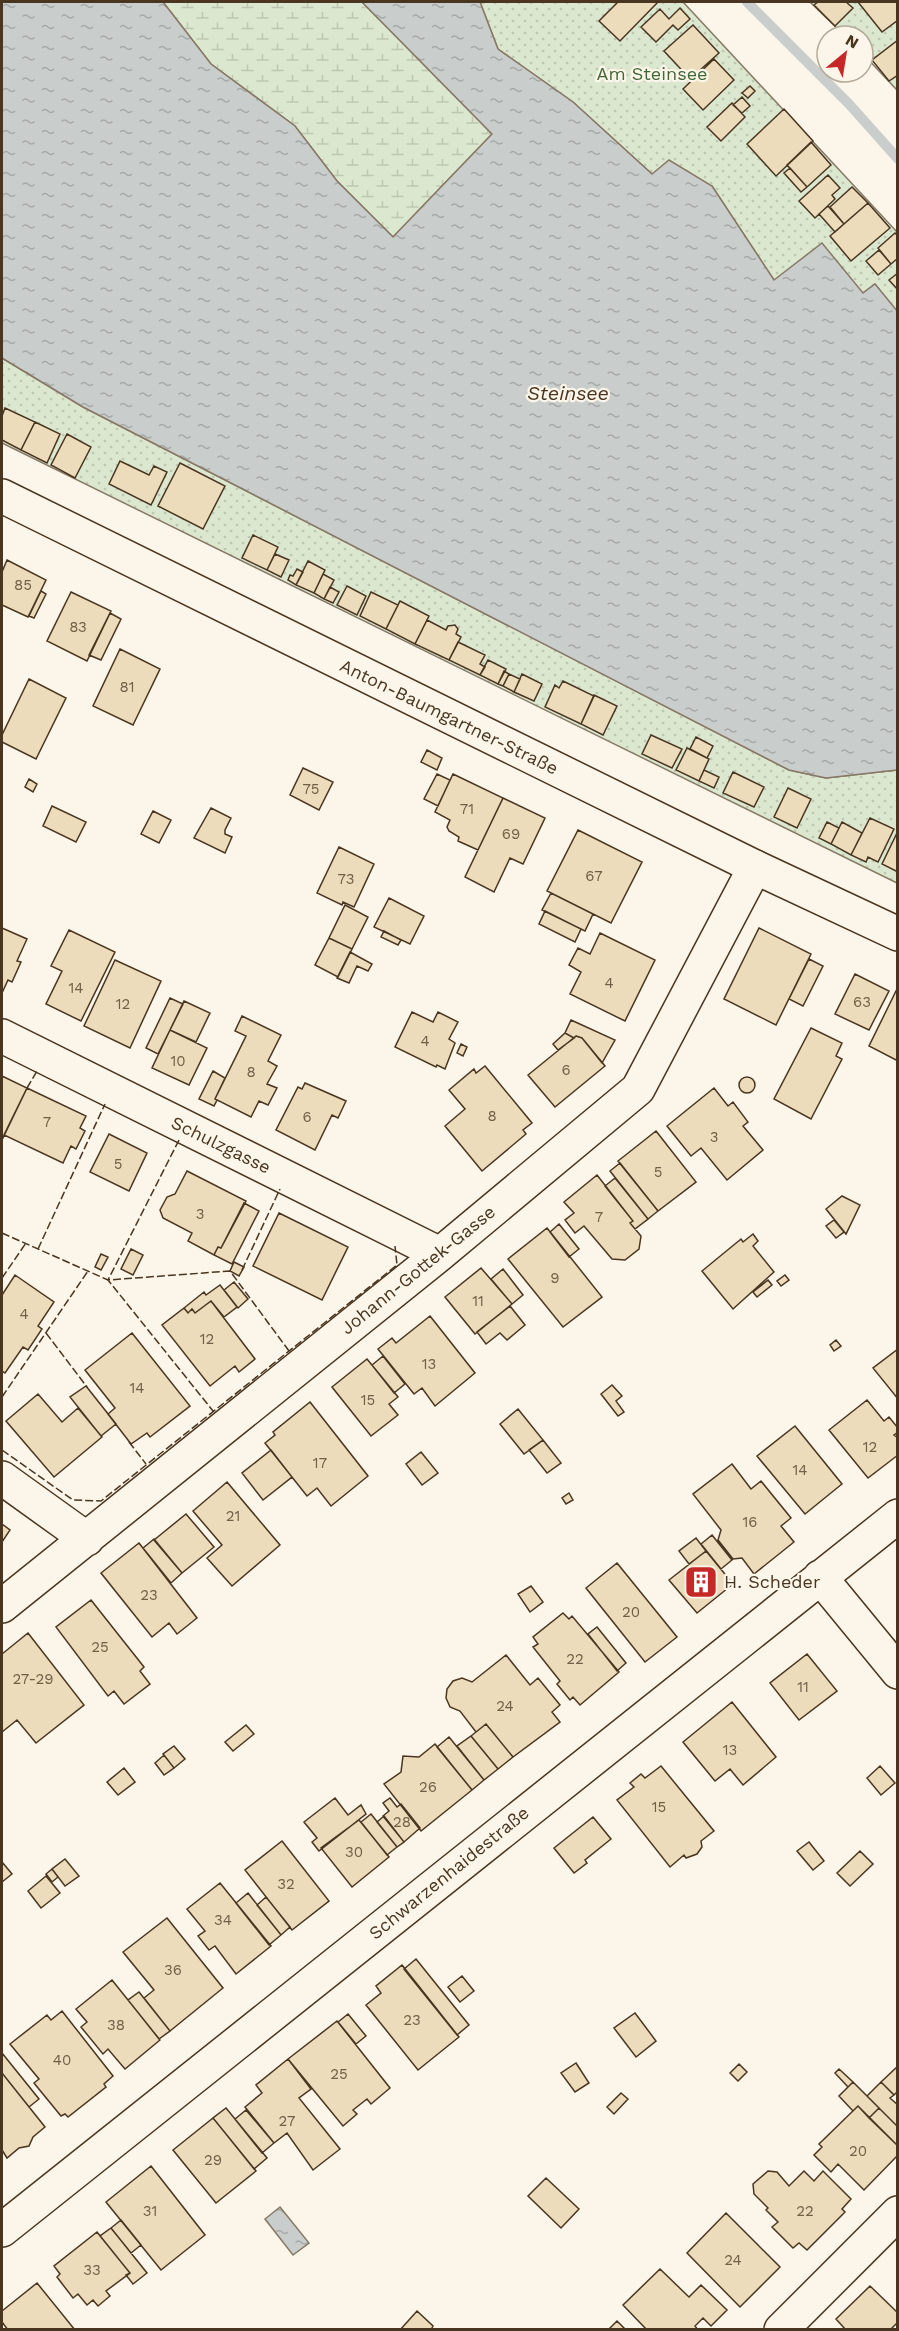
<svg xmlns="http://www.w3.org/2000/svg" width="899" height="2331" font-family="'Work Sans',sans-serif">
<style>
.grass{fill:url(#grass-dots);stroke:#887966;stroke-width:1.5}
.wetland{fill:url(#wetland-marsh);stroke:#887966;stroke-width:1.5}
.water{fill:url(#water-ripples);stroke:#887966;stroke-width:1.5}
.lines{fill:none;stroke-linecap:round;stroke-linejoin:round}
.stream{stroke:#c9cecd;stroke-width:10}
.building{fill:#ecdcbc;stroke:#4a3520;stroke-width:1.5}
.street-casing{stroke:#4a3520;stroke-width:36}
.secondary-casing{stroke:#4a3520;stroke-width:36}
.street{stroke:#fbf6e9;stroke-width:33}
.secondary{stroke:#fbf6e9;stroke-width:33}
.fence{stroke:#4a3520;stroke-width:1.5;stroke-dasharray:8 3;stroke-linecap:butt}
.labels{text-anchor:middle;stroke-width:4.5;stroke-linejoin:round;paint-order:stroke}
.number-label{font-size:15px;fill:#725f47}
.park-label{font-size:18px;fill:#436837;stroke:#fbf6e9}
.street-label{font-size:18px;fill:#4a3520;stroke:#fbf6e9}
.poi-label{font-size:18px;fill:#4a3520;stroke:#fbf6e9;text-anchor:start}
.water-label{font-size:20px;font-style:italic;fill:#4a3520;stroke:#fbf6e9}
</style>
<defs>
<pattern id="grass-dots" width="8" height="8" patternUnits="userSpaceOnUse" patternTransform="scale(1.5)"><rect width="8" height="8" fill="#dce7d0"/><path d="M2 2h.1M6 6h.1" fill="none" stroke="#bec7b2" stroke-width="1.8" stroke-linecap="round"/></pattern>
<pattern id="wetland-marsh" width="20" height="14" patternUnits="userSpaceOnUse" patternTransform="scale(1.5)"><rect width="20" height="14" fill="#dce7d0"/><path d="M1 5h8M5 5V1M11 12h8M15 12V8" fill="none" stroke="#bec7b2"/></pattern>
<pattern id="water-ripples" width="26" height="14" patternUnits="userSpaceOnUse" patternTransform="scale(1.5)"><rect width="26" height="14" fill="#c9cecd"/><path d="M2 4q2-2 4 0t4 0M15 11q2-2 4 0t4 0" fill="none" stroke="#a5a8a6"/></pattern>
</defs>
<rect width="100%" height="100%" fill="#fbf6e9"/>
<path class="grass" d="M480,2H683L897,232V312L875,284L863,293L774,280L712,186L652,174L573,102L498,49Z
M810,2H897V90L863,54V36H845Z
M2,358L83,407L789,770L826,778L897,770V883L2,443Z"/>
<path class="wetland" d="M163,2H362L492,134L393,237L337,181L295,126L211,64Z"/>
<path class="water" d="M2,2H163L211,64L295,126L337,181L393,237L492,134L362,2H480L498,49L573,102L652,174L669,160L712,186L774,280L822,243L863,293L875,284L898,312L897,770L826,778L789,770L83,407L2,358Z
M280,2207L309,2243L293,2255L265,2219Z"/>
<g class="lines">
<path class="stream" d="M747,2L849,104L898,159"/>
</g>
<path class="building" d="M618,2H658L620,41L599,21Z
M818,2H846L853,8L835,26L814,5Z
M858,2H898V20L882,32Z
M680,8L690,19L678,30L673,25L656,42L641,27L660,9L669,19Z
M693,25L719,53L690,79L664,51Z
M898,40V75L889,81L872,60Z
M714,59L734,80L703,110L683,89Z
M750,86L755,91L748,98L742,93Z
M742,97L750,106L742,113L733,105Z
M732,103L745,117L721,141L707,127Z
M784,109L813,141L776,176L747,144Z
M811,142L831,165L807,187L787,165Z
M790,168L807,187L801,192L784,173Z
M828,175L840,188L832,195L835,199L815,218L799,201Z
M852,187L868,203L844,224L830,207Z
M868,203L890,228L851,261L830,236Z
M828,206L844,224L835,232L819,214Z
M895,233L898,236V258L891,264L878,248Z
M879,250L891,264L878,275L866,261Z
M898,273V290L889,280Z
M5,408L35,422L21,450L2,440V416Z
M35,422L60,434L47,463L21,450Z
M67,434L91,447L75,478L51,465Z
M120,461L149,475L154,466L167,472L151,505L109,484Z
M180,463L225,486L203,529L158,506Z
M253,535L278,547L267,570L242,558Z
M275,554L289,560L281,577L267,570Z
M7,560L46,580L28,617L2,605V572Z
M308,561L325,570L314,593L296,585Z
M297,569L303,572L296,585L288,580L290,575L293,576Z
M323,574L334,580L324,599L314,593Z
M347,586L366,596L357,615L337,605Z
M330,587L339,592L333,603L324,599Z
M41,591L46,594L34,618L29,616Z
M71,592L111,611L87,661L47,641Z
M371,592L398,605L386,629L360,616Z
M400,601L429,616L415,644L386,629Z
M110,613L121,619L101,660L89,655Z
M427,620L446,630L448,626L455,625L458,629L456,634L461,637L449,660L415,644Z
M458,642L485,655L480,664L485,667L480,675L449,660Z
M120,649L160,669L133,725L93,706Z
M488,660L506,669L498,684L480,675Z
M504,671L509,674L503,686L498,684Z
M509,674L520,679L514,692L503,686Z
M522,674L542,684L534,701L514,692Z
M29,679L66,698L36,759L2,742V735Z
M563,681L594,696L581,724L545,707L555,685L559,688Z
M594,695L617,706L603,735L581,724Z
M651,735L682,749L672,768L642,754Z
M696,737L713,746L707,758L690,749Z
M687,748L709,759L699,781L676,770Z
M427,750L442,758L437,770L421,762Z
M303,768L333,782L319,810L290,795Z
M704,770L719,777L714,788L699,781Z
M733,772L764,787L754,807L723,793Z
M437,774L450,780L438,806L424,799Z
M453,774L503,798L478,850L458,841L459,837L449,831L447,827L450,820L435,812Z
M29,779L37,784L33,792L25,787Z
M788,788L811,799L797,828L774,817Z
M503,798L545,818L523,864L510,858L494,892L465,877Z
M52,806L86,822L76,842L43,826Z
M211,808L231,818L225,830V834L232,837L225,853L194,838Z
M153,811L171,820L159,843L141,834Z
M870,818L894,829L878,862L868,857L866,862L851,855Z
M827,822L839,828L831,844L819,838Z
M842,822L862,833L851,855L831,844Z
M578,830L642,862L611,923L547,891Z
M897,833L898,834V872L882,864Z
M339,847L374,864L354,907L343,902L342,905L317,893Z
M551,893L593,914L585,931L542,910Z
M389,898L424,916L410,944L374,927Z
M345,905L368,917L352,949L329,938Z
M545,911L581,929L575,942L539,924Z
M2,928L27,939L17,961L21,962L12,982L8,980L2,993Z
M759,928L811,954L776,1025L724,999Z
M69,930L115,952L81,1021L46,1004L62,971L51,966Z
M384,931L401,940L398,945L381,937Z
M600,933L655,960L625,1021L570,994L581,972L569,965L578,948L590,954Z
M329,938L352,949L338,977L315,965Z
M350,952L372,964L368,971L357,966L349,983L337,978Z
M809,959L823,966L803,1006L789,999Z
M115,960L161,981L130,1048L84,1026Z
M855,974L889,991L869,1030L835,1014Z
M897,989H898V1061L869,1046Z
M170,998L183,1004L158,1054L146,1048Z
M184,1001L210,1013L196,1042L170,1030Z
M412,1012L433,1022L438,1012L458,1022L449,1039L455,1043L445,1069L437,1065L436,1067L395,1047Z
M242,1016L281,1035L268,1061L277,1066L267,1084L277,1088L268,1105L259,1101L251,1117L215,1099L246,1036L235,1031Z
M571,1020L615,1040L602,1063L582,1038L576,1036L574,1038L565,1033Z
M811,1028L842,1043L836,1056L842,1059L811,1119L774,1099Z
M170,1030L207,1048L189,1085L152,1068Z
M565,1033L574,1038L558,1050L553,1044Z
M576,1036L582,1038L605,1066L555,1107L528,1075Z
M461,1044L467,1047L463,1056L457,1053Z
M485,1066L532,1123L523,1130L526,1134L482,1171L445,1126L465,1109L449,1090L474,1069L476,1073Z
M213,1071L225,1078L215,1099L217,1100L214,1106L199,1099Z
M2,1076L27,1088L2,1140Z
M739 1085a8 8 0 1 1 16 0a8 8 0 1 1-16 0Z
M305,1083L346,1101L338,1118L332,1115L315,1150L276,1130L298,1087L302,1089Z
M27,1088L86,1116L80,1128L85,1131L76,1149L71,1146L63,1163L4,1135Z
M714,1088L728,1106L733,1102L748,1122L743,1126L763,1150L727,1180L701,1148L691,1156L667,1126Z
M656,1131L696,1182L658,1211L618,1161Z
M109,1134L147,1153L129,1191L90,1172Z
M620,1163L658,1211L648,1219L610,1171Z
M187,1171L246,1201L221,1248L218,1247L214,1255L188,1241L192,1233L163,1218L160,1210L167,1197L175,1194Z
M597,1175L633,1221L630,1223L641,1236L639,1249L625,1260L612,1259L584,1226L575,1233L565,1220L574,1213L564,1202Z
M615,1178L648,1219L635,1229L630,1223L633,1221L605,1186Z
M842,1196L860,1205L846,1234L826,1209Z
M244,1203L259,1211L232,1264L214,1255L218,1247L221,1248Z
M279,1213L348,1247L322,1300L253,1266Z
M834,1220L844,1232L836,1238L826,1226Z
M559,1224L579,1249L569,1257L550,1232Z
M547,1228L602,1297L563,1327L508,1259Z
M753,1234L758,1241L753,1246L774,1272L733,1309L702,1271L741,1239L743,1242Z
M131,1249L143,1255L133,1275L121,1269Z
M101,1254L108,1257L101,1270L95,1267Z
M234,1262L244,1267L239,1276L230,1271Z
M481,1268L512,1304L475,1334L445,1297Z
M503,1269L523,1295L512,1304L491,1279Z
M15,1275L54,1302L38,1326L42,1329L28,1350L23,1347L5,1373L2,1371V1295Z
M785,1275L789,1280L781,1286L777,1281Z
M768,1280L772,1285L757,1297L753,1292Z
M234,1282L248,1299L238,1308L224,1290Z
M220,1285L237,1307L224,1317L211,1301L195,1313L192,1309L188,1313L184,1308L204,1292L206,1295Z
M211,1301L255,1359L239,1372L235,1366L210,1386L162,1325L184,1308L188,1313L192,1309L195,1313Z
M510,1306L525,1325L507,1340L500,1333L486,1344L477,1332Z
M430,1316L475,1373L435,1406L422,1388L414,1394L378,1349L392,1338L396,1343Z
M132,1333L190,1406L150,1437L147,1433L131,1444L108,1414L115,1408L85,1370Z
M836,1340L841,1346L834,1351L830,1345Z
M898,1349V1399L873,1368Z
M383,1356L405,1384L394,1393L372,1365Z
M367,1359L398,1397L389,1404L398,1415L371,1436L332,1387Z
M612,1385L622,1396L616,1401L624,1412L618,1416L601,1394Z
M86,1386L116,1424L101,1436L70,1397Z
M38,1394L62,1422L78,1408L102,1437L54,1477L6,1421Z
M867,1400L884,1421L889,1417L898,1428V1432L894,1435L898,1438V1455L868,1478L829,1430Z
M310,1402L368,1476L331,1506L317,1488L307,1496L265,1443L275,1435L273,1432Z
M518,1409L543,1440L524,1454L500,1424Z
M795,1426L842,1484L805,1514L757,1456Z
M543,1440L561,1463L547,1473L529,1450Z
M271,1450L292,1477L263,1500L242,1473Z
M421,1452L438,1473L422,1485L406,1464Z
M732,1464L751,1489L761,1481L791,1518L781,1526L794,1542L754,1574L742,1558L733,1559L718,1540L721,1530L693,1494Z
M227,1482L280,1545L232,1586L207,1558L222,1545L193,1511Z
M569,1493L573,1500L566,1504L562,1498Z
M186,1514L214,1547L182,1573L154,1540Z
M2,1524L10,1530L2,1542Z
M712,1535L732,1560L721,1569L701,1544Z
M696,1538L706,1551L689,1564L679,1551Z
M154,1539L182,1573L171,1583L143,1548Z
M139,1543L197,1618L177,1634L169,1623L152,1637L101,1573Z
M706,1551L733,1584L697,1613L669,1580Z
M617,1563L677,1637L645,1662L586,1588Z
M531,1586L543,1602L530,1612L518,1594Z
M91,1600L144,1667L140,1671L150,1684L124,1704L114,1691L108,1696L56,1627Z
M563,1613L569,1619L572,1616L619,1672L580,1705L573,1697L570,1700L557,1684L560,1681L533,1647L538,1644L533,1637Z
M597,1627L626,1663L617,1671L588,1634Z
M28,1633L84,1705L36,1743L17,1720L2,1732V1654Z
M807,1654L837,1691L799,1720L770,1683Z
M506,1655L530,1685L538,1678L560,1705L552,1712L560,1722L513,1757L486,1724L476,1732L460,1711L450,1707L446,1698L447,1689L453,1681L462,1678L472,1682Z
M732,1702L776,1757L743,1785L730,1769L715,1781L683,1742Z
M486,1724L513,1757L498,1769L471,1736Z
M246,1725L254,1734L233,1751L225,1742Z
M471,1736L498,1769L484,1780L457,1746Z
M449,1737L484,1780L472,1790L437,1747Z
M435,1744L472,1790L421,1831L384,1784L401,1772L403,1756L419,1757Z
M174,1746L185,1759L174,1768L163,1754Z
M164,1755L174,1768L164,1775L155,1763Z
M661,1766L714,1831L701,1841L702,1847L697,1854L686,1858L684,1855L670,1867L617,1800L634,1787L630,1783L641,1774L645,1778Z
M880,1766L895,1783L881,1795L867,1778Z
M124,1768L135,1782L118,1795L107,1782Z
M335,1798L348,1815L361,1805L366,1814L319,1851L312,1842L317,1838L304,1822Z
M390,1798L397,1807L401,1804L420,1828L404,1842L383,1816L389,1811L383,1803Z
M371,1814L397,1847L387,1855L361,1822Z
M384,1816L404,1842L397,1847L377,1822Z
M593,1817L611,1839L585,1860L587,1863L574,1873L554,1848Z
M359,1820L389,1857L352,1887L321,1848Z
M282,1841L329,1901L292,1930L245,1870Z
M809,1842L824,1861L813,1870L797,1851Z
M860,1851L873,1864L850,1886L837,1873Z
M65,1859L79,1876L65,1886L52,1869Z
M2,1862L12,1874L2,1882Z
M52,1869L58,1877L52,1882L46,1874Z
M46,1876L60,1893L41,1908L28,1891Z
M220,1883L271,1946L236,1974L215,1946L209,1950L198,1936L205,1931L187,1909Z
M248,1893L281,1935L269,1945L236,1903Z
M266,1897L290,1927L281,1935L257,1905Z
M167,1918L223,1988L170,2031L144,1998L154,1990L123,1952Z
M416,1959L469,2025L457,2035L404,1969Z
M402,1965L459,2037L418,2070L366,2005L381,1993L376,1986Z
M462,1976L474,1991L460,2002L448,1987Z
M112,1980L160,2040L125,2069L108,2049L103,2054L81,2027L87,2022L76,2009Z
M139,1992L170,2031L159,2039L128,2000Z
M62,2011L113,2076L104,2084L106,2087L68,2117L65,2114L61,2116L34,2083L39,2079L10,2044L47,2015L51,2020Z
M635,2013L656,2041L636,2057L614,2028Z
M348,2014L366,2036L356,2044L338,2022Z
M337,2021L390,2088L371,2104L367,2099L353,2110L357,2114L343,2126L288,2059Z
M2,2053L39,2099L29,2107L2,2073Z
M288,2059L311,2089L299,2098L340,2149L313,2170L287,2133L274,2143L245,2107L262,2093L256,2085Z
M576,2063L589,2083L575,2092L561,2073Z
M739,2064L747,2072L738,2081L730,2073Z
M898,2066V2091L894,2095L881,2082Z
M839,2069L853,2082L848,2087L835,2073Z
M2,2073L45,2127L33,2137L29,2146L19,2148L7,2158L2,2150Z
M853,2082L879,2108L869,2118L858,2106L853,2111L839,2096Z
M881,2082L894,2095L890,2098L898,2105V2127L867,2096Z
M621,2093L628,2099L614,2114L607,2107Z
M858,2106L898,2146V2155L864,2190L838,2164L831,2172L814,2155L822,2147L819,2144Z
M226,2108L267,2158L254,2169L213,2118Z
M879,2108L898,2127V2146L869,2118Z
M246,2110L274,2143L262,2153L235,2119Z
M213,2118L256,2171L216,2203L173,2150Z
M151,2166L205,2235L161,2270L106,2202Z
M768,2171L777,2172L789,2186L804,2171L814,2181L823,2171L851,2199L842,2209L845,2212L807,2250L799,2243L793,2248L772,2227L778,2222L766,2210L768,2208L754,2194L753,2184Z
M546,2178L579,2209L561,2228L528,2196Z
M726,2213L780,2267L740,2307L687,2253Z
M121,2220L141,2245L131,2253L111,2228Z
M111,2228L147,2273L133,2284L126,2275L130,2273L100,2236Z
M97,2232L130,2273L106,2291L110,2296L98,2306L93,2300L87,2305L78,2294L73,2298L57,2277L60,2274L54,2266Z
M660,2269L689,2297L701,2285L727,2310L711,2326L703,2318L695,2326L698,2330H647L623,2305Z
M37,2283L75,2330H8L2,2322V2311Z
M870,2286L898,2313V2322L890,2330H846L836,2319Z
M417,2311L433,2326L431,2330H400Z
M617,2321L626,2330H608Z"/>
<g class="lines">
<g class="street-casing">
<path id="street" d="M2,1036L440,1254
M2,1478L87,1539
M820,1577L898,1672
M2,1606L440,1254L638,1089L755,867
M2,2230L898,1516
M781,2330L898,2213"/>
</g>
<g class="secondary-casing">
<path id="secondary" d="M2,496L755,867L898,934"/>
</g>
<use href="#street" class="street"/>
<use href="#secondary" class="secondary"/>
<path class="fence" d="M27,1088L37,1071
M179,1140L108,1280L213,1411
M2,1233L108,1280L230,1271L289,1351
M38,1249L105,1104
M242,1270L280,1189
M2,1278L26,1243
M46,1333L87,1387
M2,1397L88,1271
M129,1442L146,1464
M2,1450L73,1500L101,1501L397,1265L395,1246"/>
</g>
<defs>
<g id="building-square" transform="scale(1.725)"><rect x="-9" y="-9" width="18" height="18" rx="4" fill="#c62828" stroke="#fbf6e9"/><path d="M-4-6H4V6H1V3H-1V6H-4ZM-2.5-4.3h1.7v1.8h-1.7ZM.8-4.3h1.7v1.8H.8ZM-2.5-1h1.7V.8h-1.7ZM.8-1h1.7V.8H.8Z" fill="#fff"/></g>
</defs>
<g fill-rule="evenodd">
<use href="#building-square" x="701" y="1582"/>
</g>
<g class="labels">
<g class="number-label">
<text x="23" y="590">85</text>
<text x="78" y="632">83</text>
<text x="127" y="692">81</text>
<text x="311" y="794">75</text>
<text x="467" y="814">71</text>
<text x="511" y="839">69</text>
<text x="594" y="881">67</text>
<text x="346" y="884">73</text>
<text x="609" y="988">4</text>
<text x="76" y="993">14</text>
<text x="862" y="1007">63</text>
<text x="123" y="1009">12</text>
<text x="425" y="1046">4</text>
<text x="178" y="1066">10</text>
<text x="566" y="1075">6</text>
<text x="251" y="1077">8</text>
<text x="492" y="1121">8</text>
<text x="307" y="1122">6</text>
<text x="47" y="1127">7</text>
<text x="714" y="1142">3</text>
<text x="118" y="1169">5</text>
<text x="658" y="1177">5</text>
<text x="200" y="1219">3</text>
<text x="599" y="1222">7</text>
<text x="555" y="1283">9</text>
<text x="478" y="1306">11</text>
<text x="24" y="1319">4</text>
<text x="207" y="1344">12</text>
<text x="429" y="1369">13</text>
<text x="137" y="1393">14</text>
<text x="368" y="1405">15</text>
<text x="870" y="1452">12</text>
<text x="320" y="1468">17</text>
<text x="800" y="1475">14</text>
<text x="233" y="1521">21</text>
<text x="750" y="1527">16</text>
<text x="149" y="1600">23</text>
<text x="631" y="1617">20</text>
<text x="100" y="1652">25</text>
<text x="575" y="1664">22</text>
<text x="33" y="1684">27-29</text>
<text x="803" y="1692">11</text>
<text x="505" y="1711">24</text>
<text x="730" y="1755">13</text>
<text x="428" y="1792">26</text>
<text x="659" y="1812">15</text>
<text x="402" y="1827">28</text>
<text x="354" y="1857">30</text>
<text x="286" y="1889">32</text>
<text x="223" y="1925">34</text>
<text x="173" y="1975">36</text>
<text x="412" y="2025">23</text>
<text x="116" y="2030">38</text>
<text x="62" y="2065">40</text>
<text x="339" y="2079">25</text>
<text x="287" y="2126">27</text>
<text x="858" y="2156">20</text>
<text x="213" y="2165">29</text>
<text x="150" y="2216">31</text>
<text x="805" y="2216">22</text>
<text x="733" y="2265">24</text>
<text x="92" y="2275">33</text>
</g>
<g class="park-label">
<text x="652" y="80">Am Steinsee</text>
</g>
<g class="street-label">
<text transform="translate(449 717) rotate(26)" y="6">Anton-Baumgartner-Straße</text>
<text transform="translate(221 1145) rotate(26)" y="6">Schulzgasse</text>
<text transform="translate(418 1270) rotate(-39)" y="6">Johann-Gottek-Gasse</text>
<text transform="translate(449 1873) rotate(-39)" y="6">Schwarzenhaidestraße</text>
</g>
<g class="poi-label">
<text x="724" y="1588">H. Scheder</text>
</g>
<g class="water-label">
<text x="568" y="400">Steinsee</text>
</g>
</g>
<rect width="899" height="2331" fill="none" stroke="#4a3520" stroke-width="6"/>
<g transform="translate(845 54) rotate(30)"><circle r="28" fill="#fbf6e9" stroke="#b4a999" stroke-width="1.5"/>
<path d="M0-4.5L10 22L0 15L-10 22Z" fill="#c62828"/>
<text y="-9" font-size="16" font-weight="bold" text-anchor="middle" fill="#4a3520">N</text>
</g>
</svg>
